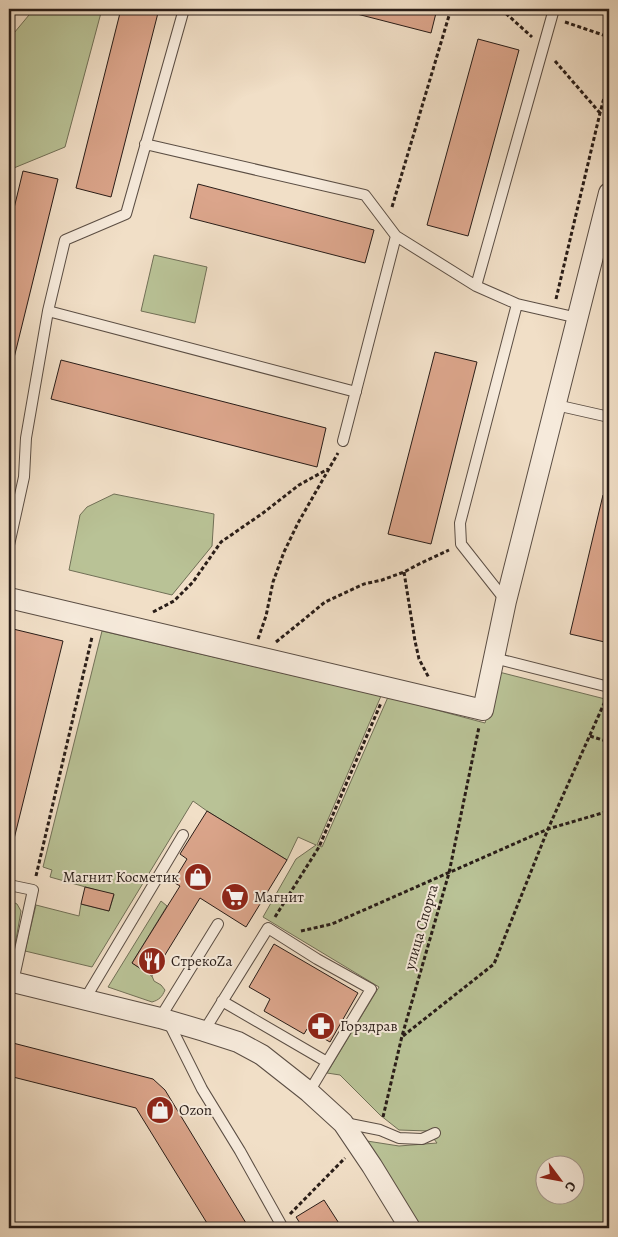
<svg xmlns="http://www.w3.org/2000/svg" width="618" height="1237" font-family="Alegreya,serif">
<style>
.green{fill:#b9c296;stroke:#717057;fill-rule:evenodd}
.building{fill:#dba58b;stroke:#291d18}
.lines{fill:none;stroke-linecap:round;stroke-linejoin:round}
.lane-casing{stroke:#5b4e44;stroke-width:12}
.street-casing{stroke:#5b4e44;stroke-width:22}
.path{stroke:#291d18;stroke-width:3;stroke-dasharray:4 2.5;stroke-linecap:butt}
.lane{stroke:#f6eadb;stroke-width:10}
.street{stroke:#f6eadb;stroke-width:20}
.labels{text-anchor:middle;stroke-width:4;stroke-linejoin:round;paint-order:stroke}
.poi-label{font-size:15px;fill:#291d18;stroke:#f6eadb;text-anchor:start}
.street-label{font-size:15px;fill:#291d18;stroke:#f6eadb}
</style>
<rect width="100%" height="100%" fill="#f1dfc7"/>
<filter id="stains"><feTurbulence type="fractalNoise" baseFrequency=".004" numOctaves="4"/><feColorMatrix values="0 0 0 0 .2 0 0 0 0 .09 0 0 0 0 .02 0 0 0 .5 -.17"/></filter>
<radialGradient id="worn" r=".72"><stop offset=".6" stop-color="#630" stop-opacity="0"/><stop offset="1" stop-color="#630" stop-opacity=".3"/></radialGradient>
<path class="green" d="M34,9H102L65,147L9,170V39Z
M154,255L207,267L195,323L141,311Z
M114,494L214,514L212,546L172,595L69,570L80,515L87,507Z
M102,631L381,696L317,845L322,847L388,697L485,723L499,672L609,700V1228H420L367,1141L399,1146L437,1143L428,1131L399,1130L380,1115L340,1075L327,1073L379,987L263,917L296,859L316,845L298,837L287,860L207,811L193,801L92,967L25,951L36,905L79,916L81,904L109,911L114,895L50,877L52,870L43,867ZM546,1164H576V1194H546Z
M9,900L17,904L21,911L14,951L9,958Z
M161,901L167,906L132,963L152,976L154,981L161,985L165,990C162,997 159,1000 152,1002L108,987Z"/>
<path class="building" d="M121,9H159L111,197L76,188Z
M358,9H437L431,33L357,14Z
M478,39L519,50L468,236L427,225Z
M23,171L58,179L14,358L9,357V229Z
M198,184L374,230L365,263L190,218Z
M435,352L477,362L431,544L388,534Z
M61,360L326,428L317,467L51,399Z
M603,495L609,496V643L570,634Z
M9,628L63,641L14,839L9,838Z
M207,811L287,860L246,927L200,898L152,976L132,963L180,886L173,882L187,859L180,854Z
M85,887L114,894L109,911L81,904Z
M274,944L358,993L330,1042L307,1029L304,1034L264,1011L270,999L249,987Z
M9,1042L153,1079L165,1090L249,1228H210L136,1108L9,1076Z
M324,1200L342,1228H303L296,1217Z"/>
<g class="lines">
<g class="lane-casing">
<path id="lane" d="M145,144L365,195L396,236L476,286L517,304L578,318
M476,286L554,9
M48,311L356,392
M556,405L609,417
M343,441L396,236
M9,545L24,477L26,438L48,311L65,240L126,214L184,9
M506,601L461,544L460,523L517,304
M494,658L609,687
M9,885L33,890L13,982
M85,999L183,835
M222,1001L327,1062
M160,1018L218,924
M168,1021L202,1089L240,1151L283,1228
M204,1031L268,928L317,959L371,989L309,1092
M345,1123L380,1130L399,1138L422,1139L435,1133"/>
</g>
<g class="street-casing">
<path id="street" d="M9,598L483,710L506,601L609,193
M9,981L160,1018L204,1031L238,1042L262,1055L309,1092L343,1123L372,1166L410,1228"/>
</g>
<path class="path" d="M501,9L532,37
M528,9L540,13
M565,22L609,37
M555,61L600,113
M392,207L451,9
M556,299L600,113L609,79
M404,572L415,641L419,659L429,678
M153,612L174,601L193,582L221,542L263,513L299,485L328,469
M258,639L266,616L273,582L284,552L298,523L338,453
M276,642L302,621L325,602L364,584L382,580L404,572L421,563L449,550
M590,736L609,742
M36,876L92,637
M275,917L319,847L381,703
M301,931L332,924L548,829L609,811
M403,1036L494,964L548,829L606,699
M383,1117L402,1036L449,873L479,727
M290,1214L345,1158"/>
<use href="#lane" class="lane"/>
<use href="#street" class="street"/>
</g>
<defs>
<g id="shop-disc" transform="scale(1.4375)"><circle r="9.5" fill="#8f2418" stroke="#f6eadb"/><path d="M-5-2.5h2.3a2.7 3.5 0 0 1 5.4 0H5L5.5 6h-11ZM-1.5-2.5h3a1.5 2.3 0 0 0-3 0Z" fill="#fff"/></g>
<g id="supermarket-disc" transform="scale(1.4375)"><circle r="9.5" fill="#8f2418" stroke="#f6eadb"/><path d="M-6-5.5h2.5l.6 2H6L4.5 2H-2.5L-4.4-4H-6ZM-1.5 3.2a1.3 1.3 0 1 0 .1 0ZM3 3.2a1.3 1.3 0 1 0 .1 0Z" fill="#fff"/></g>
<g id="restaurant-disc" transform="scale(1.4375)"><circle r="9.5" fill="#8f2418" stroke="#f6eadb"/><path d="M-5-6h1v4h1v-4h1v4h1v-4h1v5L-1.5 .5V6h-2V.5L-5-1ZM5-6V6H3V1.5H1.5Q1.5-4 5-6Z" fill="#fff"/></g>
<g id="pharmacy-disc" transform="scale(1.4375)"><circle r="9.5" fill="#8f2418" stroke="#f6eadb"/><path d="M-2-6h4v4h4v4h-4v4h-4v-4h-4v-4h4Z" fill="#fff"/></g>
</defs>
<g fill-rule="evenodd">
<use href="#shop-disc" x="198" y="877"/>
<use href="#supermarket-disc" x="235" y="897"/>
<use href="#restaurant-disc" x="152" y="961"/>
<use href="#pharmacy-disc" x="321" y="1026"/>
<use href="#shop-disc" x="160" y="1110"/>
</g>
<g class="labels">
<g class="poi-label">
<text x="179" y="882" text-anchor="end">Магнит Косметик</text>
<text x="254" y="902">Магнит</text>
<text x="171" y="966">СтрекоZа</text>
<text x="340" y="1031">Горздрав</text>
<text x="179" y="1115">Ozon</text>
</g>
<g class="street-label">
<text transform="translate(421 927) rotate(-74)" y="5">улица Спорта</text>
</g>
</g>
<rect width="618" height="1237" fill="none" stroke="#f1dfc7" stroke-width="30"/>
<rect x="10" y="10" width="598" height="1217" fill="none" stroke="#291d18" stroke-width="2.5"/>
<rect x="15" y="15" width="588" height="1207" fill="none" stroke="#291d18"/>
<g transform="translate(560 1180) rotate(122)"><circle r="24" fill="#f6eadb" stroke="#a4988d"/>
<path d="M0-4L9 19L0 12L-9 19Z" fill="#8f2418"/>
<text y="-8" font-size="14" font-weight="bold" text-anchor="middle" fill="#291d18">С</text>
</g>
<rect width="100%" height="100%" filter="url(#stains)"/>
<rect width="100%" height="100%" fill="url(#worn)"/>
</svg>
